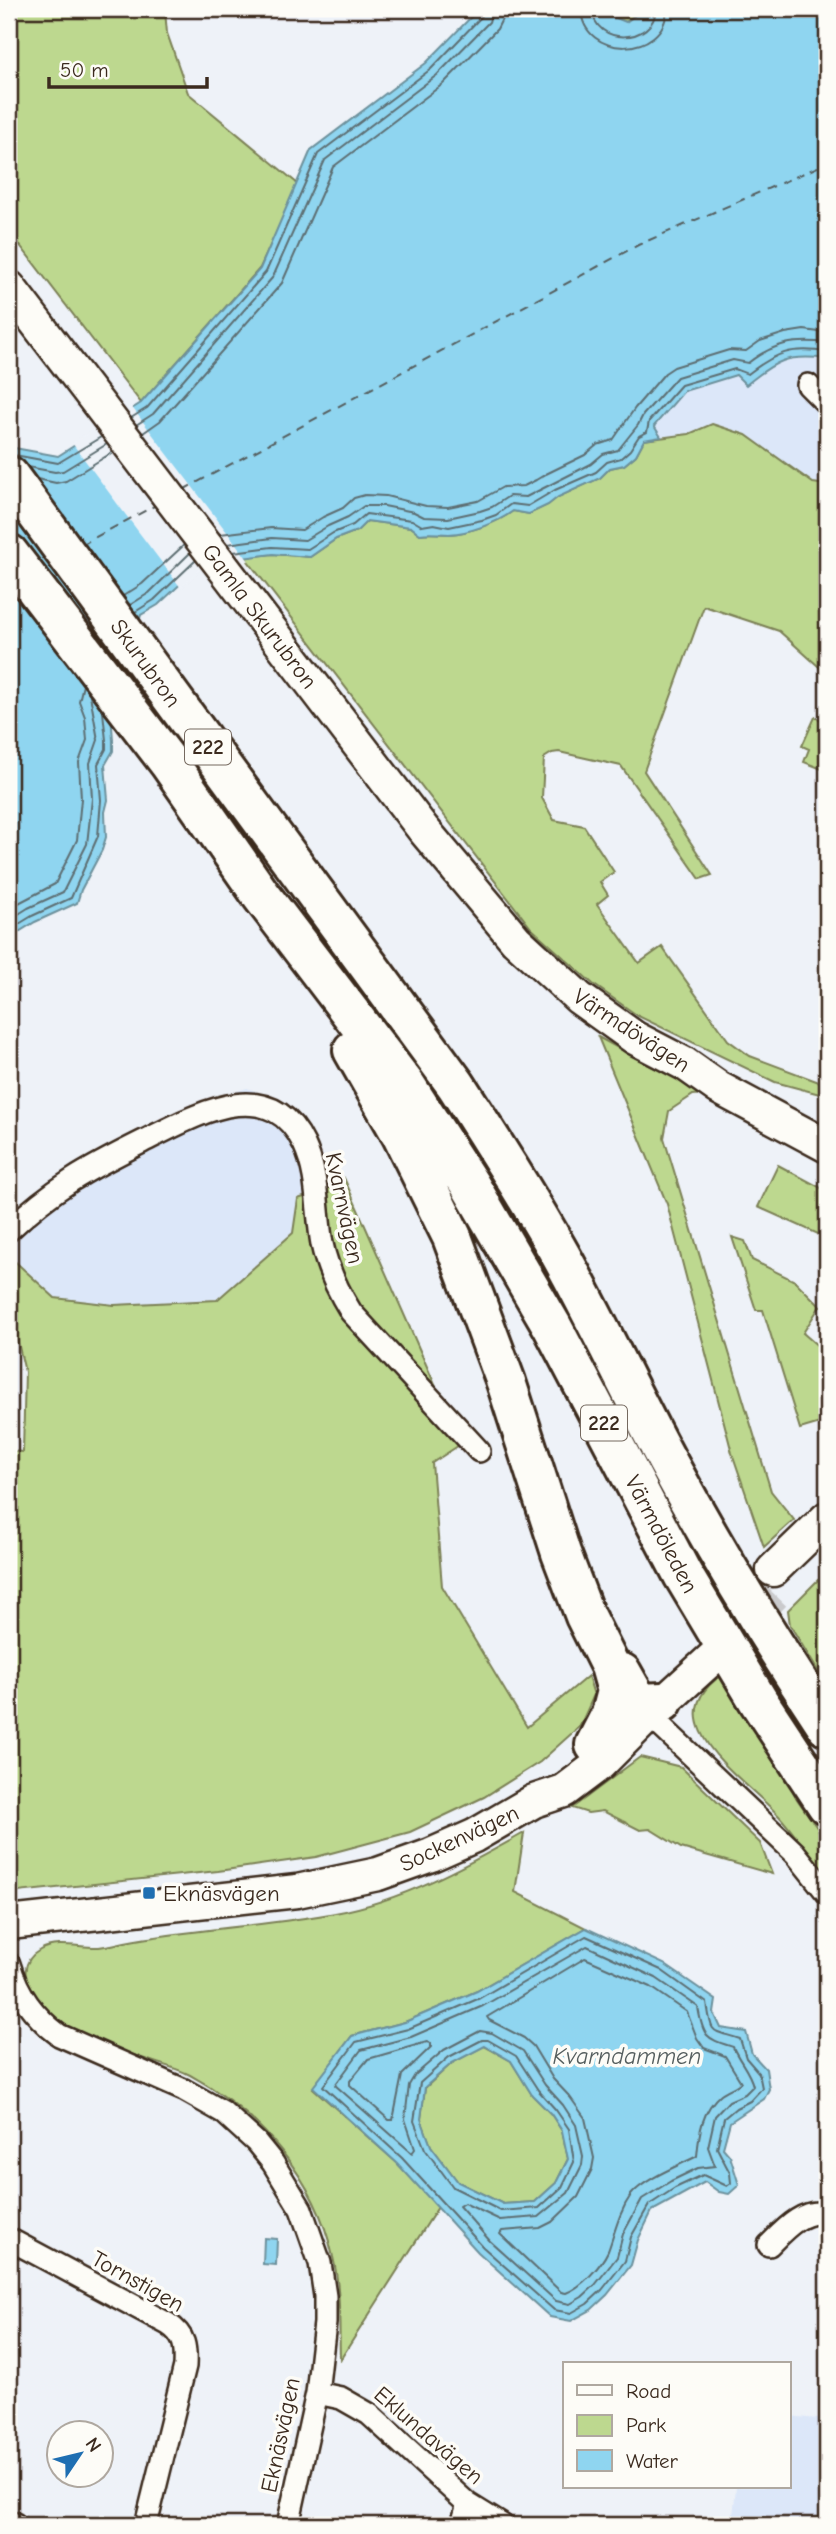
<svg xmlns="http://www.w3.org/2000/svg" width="836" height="2534" font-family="'Comic Neue',sans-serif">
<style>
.built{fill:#dce7f9}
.green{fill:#bdd88f;stroke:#7c8156;stroke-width:2}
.water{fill:#8fd5f0;stroke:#6d919c;stroke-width:2;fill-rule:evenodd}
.pier{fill:#eef2f8}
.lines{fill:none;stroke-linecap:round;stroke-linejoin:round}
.shore{stroke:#5d6e72;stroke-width:2}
.ferry{stroke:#545d5d;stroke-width:2;stroke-dasharray:9 7;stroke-linecap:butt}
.secondary-tunnel{stroke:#cacacc;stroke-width:32;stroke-dasharray:32 16;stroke-linecap:butt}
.street-casing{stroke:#3b2a1e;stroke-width:26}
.secondary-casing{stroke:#3b2a1e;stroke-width:37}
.highway-casing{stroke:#3b2a1e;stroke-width:44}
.street{stroke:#fdfcf7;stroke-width:21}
.secondary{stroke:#fdfcf7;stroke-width:32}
.highway{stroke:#fdfcf7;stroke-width:38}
.poi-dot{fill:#1f6fb2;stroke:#fdfcf7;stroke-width:2.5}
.labels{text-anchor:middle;stroke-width:7;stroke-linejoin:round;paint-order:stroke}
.shield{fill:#fdfcf7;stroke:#75695f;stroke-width:2}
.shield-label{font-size:21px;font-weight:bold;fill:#3b2a1e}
.street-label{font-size:23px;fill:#3b2a1e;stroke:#fdfcf7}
.poi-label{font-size:23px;fill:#3b2a1e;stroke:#fdfcf7;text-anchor:start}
.water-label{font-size:24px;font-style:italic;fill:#545d5d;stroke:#fdfcf7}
</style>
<rect width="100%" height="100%" fill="#eef2f8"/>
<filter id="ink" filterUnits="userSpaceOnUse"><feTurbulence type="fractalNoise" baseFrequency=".0143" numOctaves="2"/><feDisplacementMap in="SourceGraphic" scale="14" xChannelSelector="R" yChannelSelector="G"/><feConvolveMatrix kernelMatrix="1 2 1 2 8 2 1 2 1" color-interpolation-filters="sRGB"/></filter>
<g filter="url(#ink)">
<path class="built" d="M805,357L827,359V485L813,483L746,435L712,424L689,434L661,437L654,427L684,391L736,375L746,385L771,364Z
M247,1088L287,1103L308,1132L329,1188L298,1199L293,1233L217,1300L114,1305L55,1298L9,1256V1220L100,1153L192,1106Z
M789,2416L827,2420V2525H732L736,2487H789Z"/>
<path class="green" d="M9,9H163L165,11L167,33L188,93L298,184L260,268L141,403L9,231Z
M606,9H643L626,22L611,16Z
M712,424L746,435L813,483L827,485V674L779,631L704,606L644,771L712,875L700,879L621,766L559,752L552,753L544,758L542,798L554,820L584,826L614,872L600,882L608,895L597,904L639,963L662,947L728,1040L750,1056L827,1085V1096L775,1082L638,1016L593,984L531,928L245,557L273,554L310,557L336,539L357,531L367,521L411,527L420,534C431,532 438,534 449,534C469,533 497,523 513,511L529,514L548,505L558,497L600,478L610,468L624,465L636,455L644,440L689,434Z
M815,717L827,723V771L804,762L809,749L802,746Z
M598,1037L653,1067L704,1089L702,1094L693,1095L669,1111L664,1138L771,1491L794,1520L764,1547L732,1453L667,1204Z
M778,1165L827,1191V1238L758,1207Z
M344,1178L461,1444L432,1463L442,1586L527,1727L588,1676L594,1695L580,1726L540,1762L484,1797L410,1832L316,1857L218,1871L9,1893V1451L23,1452L25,1372L12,1317L9,1315V1256L55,1298L114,1305L217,1300L293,1233L298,1199L329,1188Z
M732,1237L745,1241L752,1260L795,1281L820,1306L803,1333L827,1354V1421L800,1429L763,1310H756Z
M827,1579V1686L790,1625L788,1610L818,1580L824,1582Z
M730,1670L797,1799L827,1842V1881C812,1859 797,1836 779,1816C742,1776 646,1718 730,1670Z
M640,1757L681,1767L760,1843L772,1874L681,1848L650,1829L640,1830L603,1811L588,1813L572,1808Z
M524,1833L515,1892L586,1928L477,1991L405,2022L352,2036L313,2088L397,2163L438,2207L340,2360C339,2327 341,2290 333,2257C316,2179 260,2113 190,2075C175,2067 155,2063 139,2057C116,2050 95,2040 73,2031C48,2020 2,1972 40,1950C57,1940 80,1948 99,1947C107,1946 117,1944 125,1942C195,1929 266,1926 335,1913C402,1901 466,1866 524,1833Z
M484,2046L511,2061L532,2095L551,2114L562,2131L568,2159L556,2183L535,2202L503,2204L458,2182L431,2146L421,2119L425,2088L452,2063Z"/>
<path class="water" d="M482,9H606L611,16L626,22L643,9H827V359C788,354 776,360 746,385L736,375L684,391L654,426L661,437L644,440L636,455L624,465L610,468L600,478L558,497L548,505L529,514L513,511C497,523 469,533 449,534C438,534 430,532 420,534L411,527L367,521L357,531L336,539L310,557L273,554L203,563L158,605L141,615L111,713L113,740V751L105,765L108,800L105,812L106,837L102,850L81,890L77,903L35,922L9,938V447L58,456L141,403L260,269L311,150L426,63L475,13Z
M586,1928L664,1964L716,2000L714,2013L721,2028L746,2032L752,2054L766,2069L769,2089L764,2099L730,2122L723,2148L730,2156L739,2185L729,2194L719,2192L705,2182L652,2211L638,2240L631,2265L607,2295L591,2310L571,2321L550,2317L478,2252L397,2163L313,2087L352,2036L405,2022L477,1991ZM485,2046L511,2061L532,2095L551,2114L562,2131L568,2159L556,2183L535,2202L503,2204L458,2182L431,2146L421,2119L425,2087L452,2063Z
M264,2238L277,2239L276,2265L263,2264Z"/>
<path class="pier" d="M131,406L249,561L204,566L181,588L122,510L72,443Z"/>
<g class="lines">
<path class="shore" d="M581,9C583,60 665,59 667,9
M592,9C594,46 654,45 656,9
M131,418L147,408L266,272L318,154L431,69L482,16L484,9
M136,425L153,414L273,277L325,160L437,75L489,22L493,9
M143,433L160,421L282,283L333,167L443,84L497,29L502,19L503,9
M9,454L58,463L101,437
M28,467L55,472L63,471L107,444
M37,479L56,483L66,481L113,452
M220,534L271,528L302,530L323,517L343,508L354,498L365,495L386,496L426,506L448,507L478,501L503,487L524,486L536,480L546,474L585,455L597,445L613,440L635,408L665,373L674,367L729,350L746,351L760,341L785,333L804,330L827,333
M227,544L272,538L305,540L328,526L348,517L364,506H384L414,512L424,517L448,518L480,511L492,507L509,496L526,497L591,464L603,454L618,450L638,425L643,415L677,377L733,360L748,363C774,343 794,339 827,343
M233,552L272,547L308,549L333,533L353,525L366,514L412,520L422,526L434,524L449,527L482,520L496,515L511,504L528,506L555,490L596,472L607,462L621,458L630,450L639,436L647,432L649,421L681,385L735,369L748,374C777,352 790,347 827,352
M123,596L142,584L184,545
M130,605L149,593L190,553
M135,612L154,600L196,560
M9,908L55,884L77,840L81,799L79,762L87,740L85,717L79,701L83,685
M9,920L28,908L63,892L87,844L92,799L90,763L98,740L90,695
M9,930L32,916L71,898L98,836L101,800L98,764L106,749V740L103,712
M586,1936L661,1970L707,2003C712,2036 710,2029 740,2039L746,2058L759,2073L762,2088L750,2101L736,2108L724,2118L717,2148L730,2173L731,2183L727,2186L703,2175L675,2188L649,2205L631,2237L625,2261L602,2290L587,2304L571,2313L554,2310L483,2247L402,2158L323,2086L356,2042L408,2029L480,1998Z
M587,1946L656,1978L698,2007C703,2038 706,2038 733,2047C739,2061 750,2072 753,2086L745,2094L729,2101L715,2116L708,2147L715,2166L698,2168L671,2181L642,2199L623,2234L617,2257L595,2285L582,2297L570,2304L556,2301L490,2241L459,2206L464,2203L500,2220L539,2217L568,2193L582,2165L583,2156L576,2125L563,2105L545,2085L523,2051L492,2033L480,2031L444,2050L415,2075L409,2085L405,2119L415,2149L412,2153L335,2085L361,2050L411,2037L483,2006Z
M585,1958L651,1987L687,2012L697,2038L704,2048L725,2056L741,2082C736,2087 728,2089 721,2094C702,2110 699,2133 697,2156C678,2166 644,2179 631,2195C619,2212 615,2232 608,2251C601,2266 582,2287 566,2293L561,2292L500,2234L502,2231L540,2228L552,2222L578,2197L592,2169L594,2158L585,2118L570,2097L553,2079L533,2046L524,2038L489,2020L487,2017Z
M482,2040H488L516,2056L538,2090L556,2110L569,2129L574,2162L562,2187L539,2208L501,2211L453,2187L425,2149L414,2121L420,2083L449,2057Z
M427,2042L431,2043V2047L402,2075L393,2120H389L350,2085V2081L368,2059Z"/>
<path class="ferry" d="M183,490L638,245L827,163
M81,545L156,505"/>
<path class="secondary-tunnel" d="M719,1652L784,1585"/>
<g class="street-casing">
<path id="street" d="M808,385L827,404
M9,1230C53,1188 88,1169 142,1142C193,1117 268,1070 304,1144C319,1176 316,1210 322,1244C327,1268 338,1291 351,1312L479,1451
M649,1715L795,1853L827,1893
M9,1964C18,1995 34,2016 59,2035L184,2090L223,2112L256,2142L273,2163L301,2209L320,2263L325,2296V2323L317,2393L288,2525
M9,2239L168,2324C185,2335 186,2347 185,2366L146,2525
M769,2245C783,2231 805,2206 827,2215
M317,2393L341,2398L369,2414L468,2504L502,2525
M9,2522L15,2524
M462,2525L468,2504"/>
</g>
<g class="secondary-casing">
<path id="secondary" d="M9,287L423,829L516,940L579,998L635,1038L685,1064L719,1088L827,1146
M773,1570L827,1518
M9,1923L297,1891L378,1874L431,1855L474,1836L534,1801L564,1791L600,1764L642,1722L719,1652"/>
</g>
<g class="highway-casing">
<path id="highway" d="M9,476L456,1085C492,1141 528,1197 561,1256C598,1323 630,1392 666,1459C715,1550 770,1640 827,1726
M9,554L169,763L261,895L407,1087L470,1185L552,1326L683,1575L759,1702L827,1805
M353,1050L401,1134L452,1237L506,1382L561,1553L585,1616L610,1666L617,1691L630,1711
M622,1673L639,1703L663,1702
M595,1745L611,1714L617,1691"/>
</g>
<use href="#street" class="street"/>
<use href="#secondary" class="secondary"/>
<use href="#highway" class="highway"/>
</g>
</g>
<rect class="poi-dot" x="142" y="1886" width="14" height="14" rx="3.5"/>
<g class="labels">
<g class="shield">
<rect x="185" y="729.5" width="46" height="35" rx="5"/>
<rect x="581" y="1405.5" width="46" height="35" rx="5"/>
</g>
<g class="shield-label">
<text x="208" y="754">222</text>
<text x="604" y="1430">222</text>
</g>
<g class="street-label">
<text transform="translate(260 616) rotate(53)" y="8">Gamla Skurubron</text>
<text transform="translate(146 663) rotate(54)" y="8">Skurubron</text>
<text transform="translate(632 1030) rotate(33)" y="8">Värmdövägen</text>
<text transform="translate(345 1208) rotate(78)" y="8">Kvarnvägen</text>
<text transform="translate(662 1534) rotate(62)" y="8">Värmdöleden</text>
<text transform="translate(459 1838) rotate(-25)" y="8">Sockenvägen</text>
<text transform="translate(138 2281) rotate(29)" y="8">Tornstigen</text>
<text transform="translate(280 2435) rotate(-78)" y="8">Eknäsvägen</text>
<text transform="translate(429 2435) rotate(41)" y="8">Eklundavägen</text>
</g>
<g class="poi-label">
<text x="163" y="1901">Eknäsvägen</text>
</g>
<g class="water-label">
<text x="627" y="2064">Kvarndammen</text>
</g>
</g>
<rect width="836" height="2534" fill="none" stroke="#fdfcf7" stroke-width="35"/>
<rect x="18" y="18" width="801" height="2499" fill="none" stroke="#3b2a1e" stroke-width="2.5" filter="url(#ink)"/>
<rect x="563" y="2362" width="228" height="126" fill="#fdfcf7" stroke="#afa8a0" stroke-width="2"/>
<rect x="577" y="2385" width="35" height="10" fill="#fdfcf7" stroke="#afa8a0" stroke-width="2"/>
<text x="626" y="2398" font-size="21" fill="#3b2a1e">Road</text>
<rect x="577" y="2415" width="35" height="21" fill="#bdd88f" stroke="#afa8a0" stroke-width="2"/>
<text x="626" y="2432" font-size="21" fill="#3b2a1e">Park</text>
<rect x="577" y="2450" width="35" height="21" fill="#8fd5f0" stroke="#afa8a0" stroke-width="2"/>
<text x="626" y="2468" font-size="21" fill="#3b2a1e">Water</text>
<g transform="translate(80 2454) rotate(55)"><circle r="33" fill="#fdfcf7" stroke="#afa8a0" stroke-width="2"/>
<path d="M0-5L12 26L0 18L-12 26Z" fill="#1f6fb2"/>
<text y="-10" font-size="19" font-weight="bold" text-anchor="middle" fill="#3b2a1e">N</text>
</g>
<path d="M49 77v10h158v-10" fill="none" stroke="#3b2a1e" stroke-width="3.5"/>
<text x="60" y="77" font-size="21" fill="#3b2a1e" stroke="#fdfcf7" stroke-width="5" paint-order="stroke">50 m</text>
</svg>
